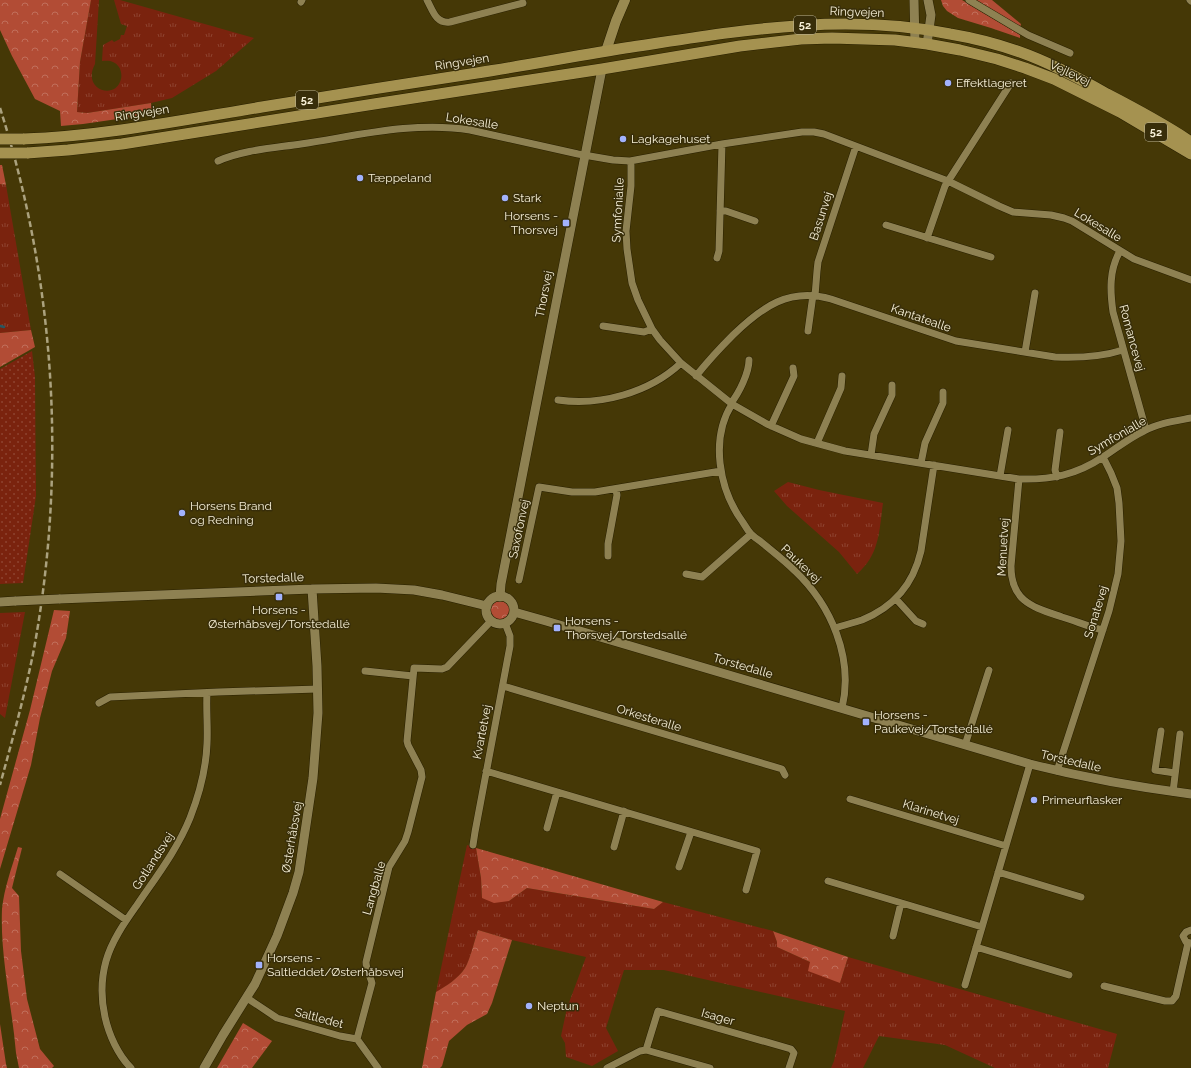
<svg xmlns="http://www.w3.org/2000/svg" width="1191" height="1068" font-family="Raleway,sans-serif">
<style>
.grass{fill:url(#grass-tufts)}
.forest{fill:url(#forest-crowns)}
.garden{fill:url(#garden-dots)}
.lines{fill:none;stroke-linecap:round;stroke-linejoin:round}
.stream{stroke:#265762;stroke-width:2.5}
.minor-casing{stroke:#292000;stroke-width:8}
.tertiary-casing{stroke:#292000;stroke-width:10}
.secondary-casing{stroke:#292000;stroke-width:11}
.primary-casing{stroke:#292000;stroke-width:12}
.minor{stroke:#8e8152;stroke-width:7}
.tertiary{stroke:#8e8152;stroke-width:9}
.secondary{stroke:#9a8a51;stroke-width:10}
.primary{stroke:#a59250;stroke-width:11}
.rail{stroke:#aba27e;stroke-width:2.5;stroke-dasharray:6 3;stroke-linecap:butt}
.tertiary-bridge-casing{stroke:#292000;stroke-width:10;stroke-linecap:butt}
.primary-bridge-casing{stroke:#292000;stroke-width:12;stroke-linecap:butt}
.tertiary-bridge{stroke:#8e8152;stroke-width:9}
.primary-bridge{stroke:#a59250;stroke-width:11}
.poi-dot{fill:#a2b2fd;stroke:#382e0a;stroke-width:1.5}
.labels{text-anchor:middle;stroke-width:3;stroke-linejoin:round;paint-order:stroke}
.shield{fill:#382e0a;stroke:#bdb599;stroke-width:1}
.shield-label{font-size:11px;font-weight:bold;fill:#f6efd6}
.street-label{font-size:12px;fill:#f6efd6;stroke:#382e0a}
.poi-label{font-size:12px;fill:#f6efd6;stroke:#382e0a;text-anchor:start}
</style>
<defs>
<pattern id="grass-tufts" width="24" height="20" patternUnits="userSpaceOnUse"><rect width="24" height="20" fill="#7a230e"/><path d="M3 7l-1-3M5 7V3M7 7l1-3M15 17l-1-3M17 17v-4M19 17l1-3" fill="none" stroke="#8e4330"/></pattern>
<pattern id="forest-crowns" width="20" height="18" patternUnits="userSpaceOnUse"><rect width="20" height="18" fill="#b24c35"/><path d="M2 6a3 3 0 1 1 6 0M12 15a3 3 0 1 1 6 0" fill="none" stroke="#c16f5b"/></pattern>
<pattern id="garden-dots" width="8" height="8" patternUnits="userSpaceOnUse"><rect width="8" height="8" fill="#7a230e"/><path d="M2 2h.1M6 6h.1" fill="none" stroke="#8e4330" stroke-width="1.8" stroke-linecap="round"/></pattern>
</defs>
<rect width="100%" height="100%" fill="#453806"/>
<path class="grass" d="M91,0H99L95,64C81,90 116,101 121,79C122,75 121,70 119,67C115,61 109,60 102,61L103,45L112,40L114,42L120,39L121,35H124L127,26L121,24L114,0H120L254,38L216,71L172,98L151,103L87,113L77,112L80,62Z
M0,184L6,185L31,330L0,333Z
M788,482L819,490L883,503C879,531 880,554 857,574L839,552L787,506L774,491Z
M25,612L5,718L0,714V613Z
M467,845L476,848L481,878L482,898L509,901L527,888L654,909L663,902L773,931L777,942V947L810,962L840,983L848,957L1117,1034L1108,1068H995L945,1045L879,1036L863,1068H831L834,1061L845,1011L664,970H624L606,1028L618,1051L592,1066L566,1057L565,1043L561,1036L567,1008L586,957L512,940L478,930C474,941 471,959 465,968C458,979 447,986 436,992Z"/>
<path class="forest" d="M0,0H91L80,62L77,112L87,113L151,103L152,114L83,124L61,126L60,111L35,99L12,56L0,30Z
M941,0H962L1020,35V38L991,28L958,18L947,11L943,6Z
M974,0H992L1021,24L1020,28Z
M0,165H2L6,185L0,184Z
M31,330L35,347L0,367V333Z
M490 611a10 10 0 1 1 20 0a10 10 0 1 1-20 0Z
M54,610L70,611L66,638L52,671L40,718L31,765L0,869V819L30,710Z
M18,847L22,848L12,888L19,896L21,951L27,999L40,1049L54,1066L52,1068H19L16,1053C12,1005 0,957 2,909C4,888 12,867 18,847Z
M476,848L663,902L654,909L527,888L509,901L494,903L482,898L481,878Z
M478,930L512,940L492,1003L487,1014L467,1025L449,1041L442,1066L440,1068H422L436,992C446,986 458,979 465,968C470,960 475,939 478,930Z
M773,931L775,932L848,957L840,983L808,971L810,962L777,947V942Z
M243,1023L272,1041L252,1068H217Z
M0,1024L6,1064L7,1068H0Z"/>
<path class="garden" d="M32,351L35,377L36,496L23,583L0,584V369Z"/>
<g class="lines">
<path class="stream" d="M0,326L4,327"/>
<g class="minor-casing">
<path id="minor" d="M427,0C433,11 436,24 450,22L523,3
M969,0L1028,35L1070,53
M1190,0L1191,1
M301,2L302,0
M218,161C242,150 274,148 301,144C356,136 413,121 470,130L578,154L613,160L630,161L722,144L802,132H814L824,134L948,181L999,206L1013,212L1051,215L1064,218L1072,221L1134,259L1191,280
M630,161L631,165V186L626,231L627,249L632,283L638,300L652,329L660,340L681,363L732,404L767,424L801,439L845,451L1019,479C1051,480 1076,475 1103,457C1117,448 1129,438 1144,431C1158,423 1175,421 1191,418
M720,211H726L755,221
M886,225L991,257
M927,238L945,186L1011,83
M1120,251C1109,270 1110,291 1113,312L1146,430
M717,258L719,251L722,144
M815,296L817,271L818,262L856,146
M603,326L644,332L652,329
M808,331L813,295
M1025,352L1035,293
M696,376C708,361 720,348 733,335C762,307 789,287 831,299L956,341L1055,357C1078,358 1101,357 1123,350
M558,400C600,406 649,393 681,363
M731,403C739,393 749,373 749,360
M732,404C710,439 719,489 742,521C745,525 747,530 751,534C754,537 757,539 760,541C772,551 784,560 795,571C831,605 854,658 842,708
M771,426L794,376L793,368
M817,443L841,388L842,376
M871,455L874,434L892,395V385
M921,463L925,443L943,403V392
M1000,476L1008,430
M1057,477L1055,470L1060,432
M1019,479L1011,566C1011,602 1033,607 1062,617C1076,621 1089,627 1103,630
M608,556V544L617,495L616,490
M686,574L702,577L751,534
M519,580L539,487L572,492H595L721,471
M896,599L916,621L923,624
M835,628C844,625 853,623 862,620C894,607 913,585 921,551L934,465
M365,671L413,676
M503,686L782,769L785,775
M99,703L110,697L218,692L318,689
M1161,731L1155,770L1175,773
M965,745L989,670
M486,771L757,851L746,890
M1057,771L1109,611L1118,574L1121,541L1119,503L1117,488L1111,473L1103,457
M1173,792L1180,734
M850,799L1006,846
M547,828L557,792
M473,845L475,832L510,646V636L505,623
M614,847L624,811
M679,867L691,832
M998,872L1081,897
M60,874L126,920
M828,881L982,927
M1191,930L1186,932L1183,936L1186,942L1191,943
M893,936L901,903
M976,947L1069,975
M965,985L1030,764
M1104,986L1165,1001H1172L1176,996L1188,943
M247,998L277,1018L340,1036L357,1039L378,1068
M357,1039L372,983C370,975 366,970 366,962L389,867L405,841L408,832L422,777L421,770L408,745L407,741L414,668L442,669L447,667L491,621
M646,1050L658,1011L791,1049L794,1053L789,1068
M131,1068C118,1055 109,1035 105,1017C101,999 101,979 106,961C112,940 125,922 137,905C156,877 177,850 190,818C199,795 206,768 207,744C208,727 206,710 207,693
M607,1068L640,1051L646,1050L710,1068"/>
</g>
<g class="tertiary-casing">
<path id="tertiary" d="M914,0L915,43
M927,44L931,15L928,0
M486 610a14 14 0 1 1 28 0a14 14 0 1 1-28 0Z
M500,597L501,584L602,69
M59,599L312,589L376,588L414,590L442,595L487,606
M0,602L16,601
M514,612L546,621L1030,764C1085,778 1135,787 1191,794
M204,1068L223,1035L255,984L277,936L293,893L299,872L313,778L318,713L317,666L312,589"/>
</g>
<g class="secondary-casing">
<path id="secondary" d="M606,51L616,21L625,0"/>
</g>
<g class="primary-casing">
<path id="primary" d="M23,139C103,136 183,120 262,107C334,95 405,84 477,73C529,65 580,55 632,47C739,31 843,12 950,34C974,38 997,44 1020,52C1051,63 1079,78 1107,94C1136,109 1164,124 1191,142
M27,153L68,150L122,144L374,104L602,69L740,46L801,39L832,38L895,40L927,44L960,50L997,59L1025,68L1054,79L1120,112L1191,154"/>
</g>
<use href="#minor" class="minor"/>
<use href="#tertiary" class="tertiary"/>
<use href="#secondary" class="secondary"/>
<use href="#primary" class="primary"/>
<path class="rail" d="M0,108C56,283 67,474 33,654C24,698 12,741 0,785"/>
<g class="tertiary-bridge-casing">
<path id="tertiary-bridge" d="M16,601L59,599"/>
</g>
<g class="primary-bridge-casing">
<path id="primary-bridge" d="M0,139H23
M0,153H27"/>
</g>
<use href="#tertiary-bridge" class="tertiary-bridge"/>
<use href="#primary-bridge" class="primary-bridge"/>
</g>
<g class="poi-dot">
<circle cx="948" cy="83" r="4"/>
<circle cx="623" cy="139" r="4"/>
<circle cx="360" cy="178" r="4"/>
<circle cx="505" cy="198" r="4"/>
<rect x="562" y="219" width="8" height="8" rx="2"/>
<circle cx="182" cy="513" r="4"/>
<rect x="275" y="593" width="8" height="8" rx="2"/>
<rect x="553" y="624" width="8" height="8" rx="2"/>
<rect x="862" y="718" width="8" height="8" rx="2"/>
<circle cx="1034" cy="800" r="4"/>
<rect x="255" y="961" width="8" height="8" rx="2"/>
<circle cx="529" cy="1006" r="4"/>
</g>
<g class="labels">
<g class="shield">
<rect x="794" y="16" width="22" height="18" rx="3"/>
<rect x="296" y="91" width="22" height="18" rx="3"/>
<rect x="1145" y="123" width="22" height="18" rx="3"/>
</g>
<g class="shield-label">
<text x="805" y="29">52</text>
<text x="307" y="104">52</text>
<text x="1156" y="136">52</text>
</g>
<g class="street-label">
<text transform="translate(857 12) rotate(2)" y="4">Ringvejen</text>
<text transform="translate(462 62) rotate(-9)" y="4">Ringvejen</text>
<text transform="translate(1070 73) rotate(25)" y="4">Vejlevej</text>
<text transform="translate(142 113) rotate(-9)" y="4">Ringvejen</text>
<text transform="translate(472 121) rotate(9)" y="4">Lokesalle</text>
<text transform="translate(618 210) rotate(-87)" y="4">Symfonialle</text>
<text transform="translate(821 216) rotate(-72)" y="4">Basunvej</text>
<text transform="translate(1098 225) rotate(31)" y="4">Lokesalle</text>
<text transform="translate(544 294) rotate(-79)" y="4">Thorsvej</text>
<text transform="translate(921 318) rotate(19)" y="4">Kantatealle</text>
<text transform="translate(1132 338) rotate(75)" y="4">Romancevej</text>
<text transform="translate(1117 436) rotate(-30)" y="4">Symfonialle</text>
<text transform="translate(519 529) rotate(-78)" y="4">Saxofonvej</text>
<text transform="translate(1003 547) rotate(-87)" y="4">Menuetvej</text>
<text transform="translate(801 564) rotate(44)" y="4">Paukevej</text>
<text transform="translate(273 578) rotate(-2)" y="4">Torstedalle</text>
<text transform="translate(1096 612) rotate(-73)" y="4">Sonatevej</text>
<text transform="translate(743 666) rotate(16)" y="4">Torstedalle</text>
<text transform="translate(649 718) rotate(17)" y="4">Orkesteralle</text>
<text transform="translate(482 732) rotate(-79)" y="4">Kvartetvej</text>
<text transform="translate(1071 761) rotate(13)" y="4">Torstedalle</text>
<text transform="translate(931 812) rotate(17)" y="4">Klarinetvej</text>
<text transform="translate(292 837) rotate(-80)" y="4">Østerhåbsvej</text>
<text transform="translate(153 861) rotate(-57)" y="4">Gotlandsvej</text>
<text transform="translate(374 888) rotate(-74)" y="4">Langballe</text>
<text transform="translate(718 1017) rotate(16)" y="4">Isager</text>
<text transform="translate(319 1018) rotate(15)" y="4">Saltledet</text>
</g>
<g class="poi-label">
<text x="956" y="87">Effektlageret</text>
<text x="631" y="143">Lagkagehuset</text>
<text x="368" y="182">Tæppeland</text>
<text x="513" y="202">Stark</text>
<text x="558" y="220" text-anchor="end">Horsens -<tspan x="558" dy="14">Thorsvej</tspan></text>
<text x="190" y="510">Horsens Brand<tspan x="190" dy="14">og Redning</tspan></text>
<text x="279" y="614" text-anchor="middle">Horsens -<tspan x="279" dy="14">Østerhåbsvej/Torstedallé</tspan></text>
<text x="565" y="625">Horsens -<tspan x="565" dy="14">Thorsvej/Torstedsallé</tspan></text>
<text x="874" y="719">Horsens -<tspan x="874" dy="14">Paukevej/Torstedallé</tspan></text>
<text x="1042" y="804">Primeurflasker</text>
<text x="267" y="962">Horsens -<tspan x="267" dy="14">Saltleddet/Østerhåbsvej</tspan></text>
<text x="537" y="1010">Neptun</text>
</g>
</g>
</svg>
